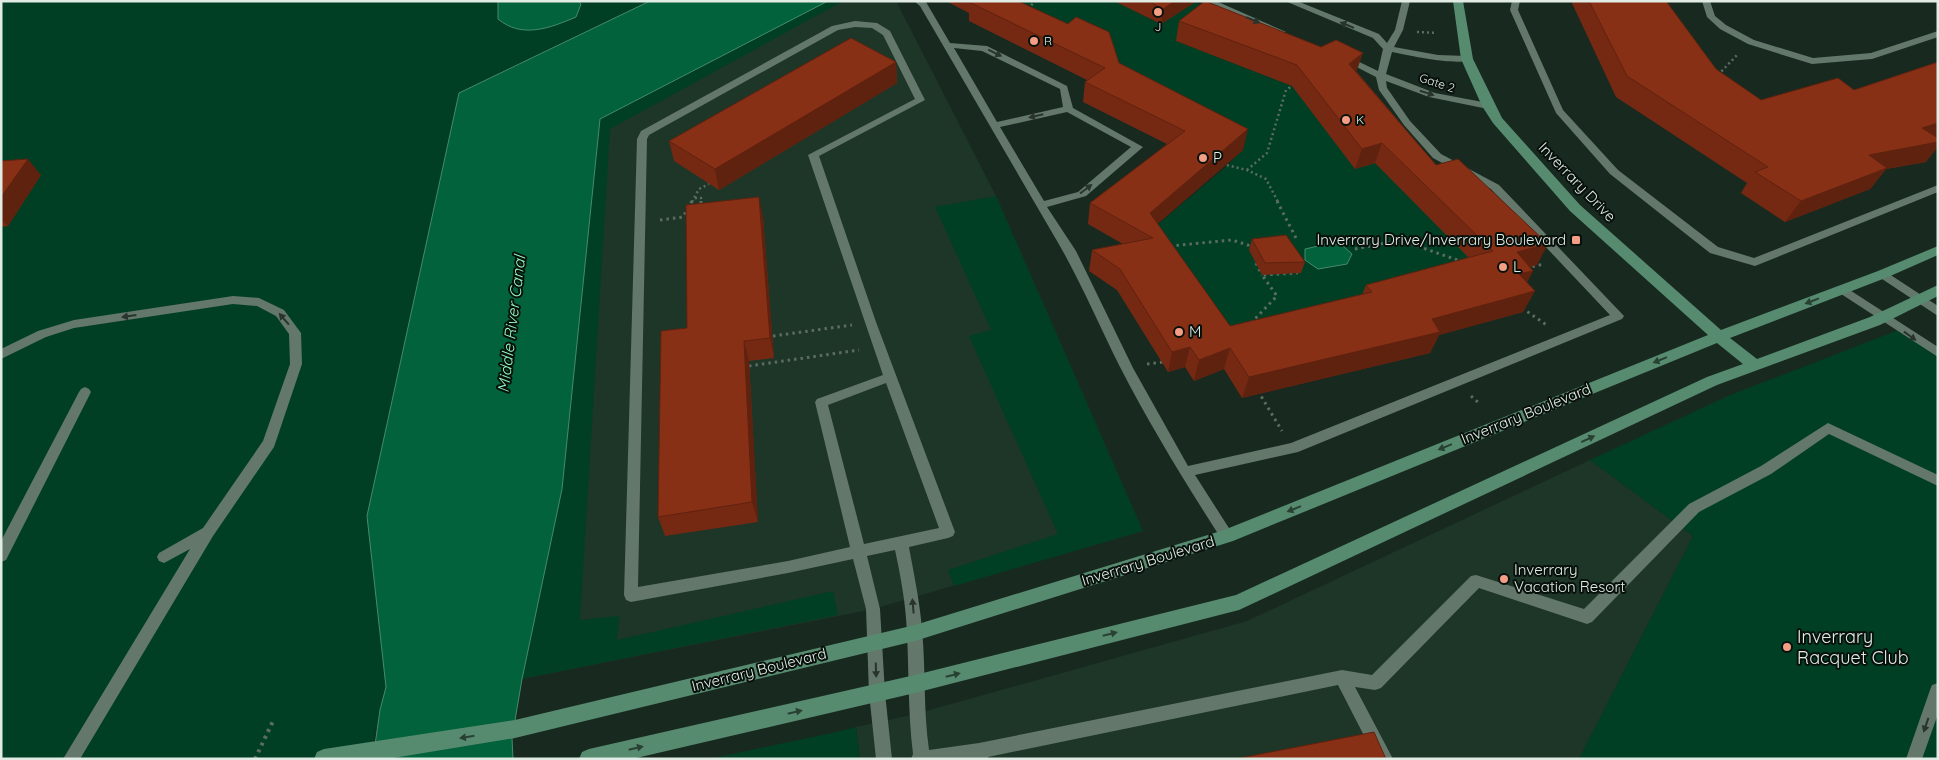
<svg xmlns="http://www.w3.org/2000/svg" width="1939" height="760" font-family="Quicksand,sans-serif">
<style>
.built{fill:#1d3628}
.green{fill:#003f24}
.water{fill:#02623b;stroke:#458b6e}
.lines{fill:none;stroke-linecap:round;stroke-linejoin:round}
.path-far2{stroke:#5c6c62;stroke-width:2.5;stroke-dasharray:2 3;stroke-linecap:butt}
.path-far1{stroke:#5c6c62;stroke-width:3;stroke-dasharray:2.5 4;stroke-linecap:butt}
.path{stroke:#5c6c62;stroke-width:4;stroke-dasharray:3 4.5;stroke-linecap:butt}
.lane{fill:#63776b;fill-rule:evenodd}
.secondary{fill:#578b70;fill-rule:evenodd}
.wall{fill:#752913}
.shaded-wall{fill:#5f220f}
.building{fill:#883016;stroke:#5f220f}
.oneway{fill:#28342d}
.oneway2{fill:#284133}
.poi-dot{fill:#f49e86;stroke:#08100b;stroke-width:2}
.labels{text-anchor:middle;stroke-width:4;stroke-linejoin:round;paint-order:stroke}
.far-poi-label{font-size:12px;fill:#e1ece5;stroke:#08100b;text-anchor:start}
.far-street-label{font-size:12px;fill:#e1ece5;stroke:#08100b}
.poi-label{font-size:15px;fill:#e1ece5;stroke:#08100b;text-anchor:start}
.street-label{font-size:15px;fill:#e1ece5;stroke:#08100b}
.water-label{font-size:16px;font-style:italic;fill:#96fcc2;stroke:#08100b}
.near-poi-label{font-size:18px;fill:#e1ece5;stroke:#08100b;text-anchor:start}
</style>
<rect width="100%" height="100%" fill="#182a1f"/>
<path class="built" d="M828,1H896L996,196L1143,531L873,609L522,679L562,489L600,119Z
M1590,460L1693,536L1579,759H860L856,727L916,714L1247,621Z"/>
<path class="green" d="M1,1H650L459,93L367,516L386,687L369,759H1Z
M828,1H843L610,129L580,620L619,616L617,640L833,591L838,615L522,679L600,119Z
M1016,1H1115L1160,24L1197,1L1201,21L1176,41L1292,86L1402,155L1483,272L1225,347L1130,248L1227,166L1243,149Z
M996,196L1143,531L954,586L948,570L1058,534L969,336L991,330L935,207Z
M1901,329L1938,353V759H1579L1693,536L1590,460L1728,396Z
M856,727L860,759H709L841,731Z"/>
<path class="water" d="M498,1H578L581,4L576,17C550,28 522,39 498,19Z
M650,1H828L600,119L562,489L522,679L512,738L513,759H373L380,710L386,687L367,516L459,93Z
M1332,243L1343,246L1352,254L1347,264L1318,269L1305,260V249Z"/>
<g class="lines">
<path class="path-far2" d="M1028,9L1035,1
M1417,32L1437,33
M1718,75L1738,54
M1222,164L1247,170L1266,179L1278,202
M1247,170L1267,153L1286,90L1295,84
M695,198H701V202
M692,202L699,189L709,184"/>
<path class="path-far1" d="M701,201V206
M1277,201L1297,240
M660,220L683,217L692,201
M1170,246L1232,240L1248,245L1249,250
M1355,249L1400,240L1463,262
M1256,263L1262,275
M1526,268L1544,264
M1522,308L1548,326
M1251,323L1277,296L1262,275L1298,273
M773,336L852,325
M1147,364L1163,362
M749,366L859,350
M1258,391L1282,431
M1471,396L1480,404"/>
<path class="path" d="M255,759L274,719"/>
<path class="lane" d="M914,1L926,2L950,43L987,46L1067,86L1073,108L1143,147L1086,196L1047,207L1076,251L1133,368L1188,466L1291,443L1610,315L1491,189L1433,158L1404,125L1379,90L1376,77L1339,58L1341,56H1347L1378,71L1383,49L1373,38L1285,1H1297L1379,34L1387,43L1395,30L1402,1H1410L1403,30L1394,47L1438,55L1467,56L1472,59C1461,67 1407,55 1392,52L1386,74L1435,93L1488,103L1493,106L1488,109L1429,97L1386,81L1387,88L1410,121L1441,154L1499,185L1624,316L1622,319L1298,452L1195,475L1234,536L1232,540L1227,542L1222,540C1186,484 1151,427 1120,367C1097,321 1077,273 1050,229L920,6ZM954,48L982,51L1060,89L1063,107L997,122ZM1067,112L1131,147L1078,192L1044,201L1000,127Z
M1204,1H1216L1286,32L1279,34Z
M1512,1H1520L1518,10L1563,110L1618,170L1718,247L1754,258L1938,185V192L1755,266L1710,253L1610,174L1556,113L1510,10Z
M1702,1H1710L1715,16L1726,25L1754,40L1813,58L1871,53L1938,31V37L1872,59L1812,64L1748,44L1720,29L1707,17Z
M855,21L877,23L890,31L925,100L819,156L876,322L955,532L953,536L948,538L909,547C914,575 920,602 922,630C926,671 923,708 929,750L979,743L1342,670L1372,675L1471,576L1476,575L1584,609L1689,504L1761,466L1828,423L1938,475V486L1829,434L1771,474L1699,512L1592,622L1587,624L1479,588L1381,688L1375,690L1355,687L1393,759H1376L1338,685L988,757V759H911L913,754C908,712 909,675 907,634C906,605 901,578 895,550L867,556L880,609L885,693L892,759H876L869,693L866,609L853,559L788,573L631,602L626,600L624,595L637,139L641,131L832,26ZM855,27L872,28L883,35L915,99L808,155L883,375L817,399L815,402L850,547L788,561L638,587L647,139L649,135L838,30ZM886,383L939,528L864,544L828,405Z
M1883,270L1938,306V316L1879,277L1877,274Z
M1842,285L1938,347V357L1838,292L1836,289Z
M233,296L259,298L284,310L301,333L302,364L274,447L213,536L80,759H63L190,549L164,563L159,561L157,557L159,553L203,528L263,441L290,364L289,334L276,316L257,306L233,304L74,328L46,337L1,359V349L38,331L74,320Z
M85,387L89,389L91,392L6,560L1,562V541L79,392L81,389Z
M1938,683V714L1922,759H1906L1930,690L1932,685Z"/>
<path class="secondary" d="M1453,1H1463L1473,59L1502,118L1580,205L1721,330L1878,271L1938,246V255L1888,277L1730,338L1757,359L1870,317L1938,285V296L1880,325L1717,385L1239,610L915,693L632,759H579L582,752L589,749L915,675L1236,595L1707,377L1743,364L1717,343L1233,541L915,641L515,738L387,759H314L317,752L324,749L515,720L915,625L1224,530L1708,335L1570,211L1493,123L1482,106L1461,59Z"/>
</g>
<path class="wall" d="M946,1H1018L1119,63L1243,150L1157,224L1230,326L1362,295L1366,285L1469,258L1375,163L1355,169L1292,86L1176,41L1179,21L1357,72L1436,165L1537,265L1530,267L1533,271L1527,282L1523,312L1439,335L1430,353L1242,398L1224,369L1194,381L1185,367L1168,372L1117,290L1089,271L1092,250L1123,244L1088,224L1090,203L1167,144L1083,102L1085,82L1087,80L969,21V13Z
M1114,1H1197L1161,24Z
M1571,1H1668L1667,3L1716,69L1761,100L1854,90L1938,62V137H1936L1926,162L1886,169L1870,189L1785,222L1741,193L1747,183L1616,97Z
M896,62L897,83L719,190L674,161L669,141Z
M1,161L41,175L8,226L1,227Z
M763,217L774,358L749,361L758,522L665,536L658,517L687,328Z
M1252,239L1305,262L1301,273L1262,275L1249,250Z"/>
<path class="shaded-wall" d="M1175,1H1197L1161,24L1163,9Z
M1363,53L1356,73L1349,64Z
M896,62L897,83L719,190L715,169Z
M1938,123V137L1910,147L1938,142V147L1926,162L1886,169L1870,189L1785,222L1801,201L1869,155L1922,128Z
M1248,129L1243,150L1146,234L1150,213Z
M1382,143L1375,163L1355,169L1362,149Z
M28,159L41,175L8,226L1,219V197Z
M759,197L763,217L774,358L770,338Z
M1548,244L1537,265L1506,273L1517,252Z
M1533,271L1522,291L1519,274Z
M1535,291L1523,312L1439,335L1430,353L1242,398L1249,377L1432,319Z
M744,341L749,361L758,522L752,502Z
M1190,347L1185,367L1168,372L1172,352Z
M1230,348L1224,369L1194,381L1199,360Z"/>
<path class="building" d="M970,1H1018L1068,24L1076,17L1109,32L1119,63L1248,129L1150,213L1230,326L1372,292L1366,285L1493,251L1382,143L1362,149L1297,65L1179,21L1205,1L1321,47L1336,40L1363,53L1349,64L1436,165L1458,159L1548,244L1517,252L1533,271L1519,274L1535,291L1432,319L1440,332L1249,377L1230,348L1199,360L1190,347L1172,352L1120,269L1092,250L1153,238L1090,203L1185,131L1085,82L1105,68L969,2Z
M1148,1H1175L1163,9Z
M1589,1H1666L1716,69L1761,100L1838,78L1854,90L1938,62V123L1922,128L1938,138V142L1869,155L1887,168L1801,201L1755,172L1768,167L1627,76Z
M851,38L896,62L715,169L669,141Z
M28,159L1,197V161Z
M759,197L770,338L744,341L752,502L658,517L661,331L687,328L686,205Z
M1286,235L1305,262L1265,263L1252,239Z
M1374,732L1386,759H1235Z"/>
<defs><path id="oneway-solid" d="M-6-.8H1V-3.2L6.5 0L1 3.2V.8H-6Z" transform="scale(1.25)"/></defs>
<g class="oneway">
<use href="#oneway-solid" transform="translate(1253 20) rotate(22)"/>
<use href="#oneway-solid" transform="translate(1347 25) rotate(-158)"/>
<use href="#oneway-solid" transform="translate(995 53) rotate(26)"/>
<use href="#oneway-solid" transform="translate(1427 93) rotate(18)"/>
<use href="#oneway-solid" transform="translate(1036 116) rotate(167)"/>
<use href="#oneway-solid" transform="translate(1086 189) rotate(-37)"/>
<use href="#oneway-solid" transform="translate(129 316) rotate(172)"/>
<use href="#oneway-solid" transform="translate(284 319) rotate(-131)"/>
<use href="#oneway-solid" transform="translate(1910 336) rotate(36)"/>
<use href="#oneway-solid" transform="translate(913 606) rotate(-95)"/>
<use href="#oneway-solid" transform="translate(876 670) rotate(88)"/>
<use href="#oneway-solid" transform="translate(1926 725) rotate(109)"/>
</g>
<g class="oneway2">
<use href="#oneway-solid" transform="translate(1812 301) rotate(159)"/>
<use href="#oneway-solid" transform="translate(1660 360) rotate(158)"/>
<use href="#oneway-solid" transform="translate(1588 439) rotate(-25)"/>
<use href="#oneway-solid" transform="translate(1445 447) rotate(158)"/>
<use href="#oneway-solid" transform="translate(1294 509) rotate(158)"/>
<use href="#oneway-solid" transform="translate(1110 634) rotate(-14)"/>
<use href="#oneway-solid" transform="translate(953 675) rotate(-14)"/>
<use href="#oneway-solid" transform="translate(795 712) rotate(-13)"/>
<use href="#oneway-solid" transform="translate(467 737) rotate(171)"/>
<use href="#oneway-solid" transform="translate(636 748) rotate(-13)"/>
</g>
<g class="poi-dot">
<circle cx="1158" cy="12" r="5"/>
<circle cx="1034" cy="41" r="5"/>
<circle cx="1346" cy="120" r="5"/>
<circle cx="1203" cy="158" r="5"/>
<rect x="1571" y="235" width="10" height="10" rx="2.5"/>
<circle cx="1503" cy="267" r="5"/>
<circle cx="1179" cy="332" r="5"/>
<circle cx="1504" cy="579" r="5"/>
<circle cx="1787" cy="647" r="5"/>
</g>
<g class="labels">
<g class="far-poi-label">
<text x="1158" y="31" text-anchor="middle">J</text>
<text x="1044" y="45">R</text>
<text x="1356" y="124">K</text>
</g>
<g class="far-street-label">
<text transform="translate(1437 83) rotate(18)" y="4">Gate 2</text>
</g>
<g class="poi-label">
<text x="1213" y="163">P</text>
<text x="1566" y="245" text-anchor="end">Inverrary Drive/Inverrary Boulevard</text>
<text x="1513" y="272">L</text>
<text x="1189" y="337">M</text>
<text x="1514" y="575">Inverrary<tspan x="1514" dy="17">Vacation Resort</tspan></text>
</g>
<g class="street-label">
<text transform="translate(1577 182) rotate(46)" y="5">Inverrary Drive</text>
<text transform="translate(1526 414) rotate(-22)" y="5">Inverrary Boulevard</text>
<text transform="translate(1148 561) rotate(-17)" y="5">Inverrary Boulevard</text>
<text transform="translate(759 670) rotate(-14)" y="5">Inverrary Boulevard</text>
</g>
<g class="water-label">
<text transform="translate(511 324) rotate(-83)" y="6">Middle River Canal</text>
</g>
<g class="near-poi-label">
<text x="1797" y="643">Inverrary<tspan x="1797" dy="21">Racquet Club</tspan></text>
</g>
</g>
<rect width="1939" height="760" fill="none" stroke="#e1ece5" stroke-width="5"/>
</svg>
